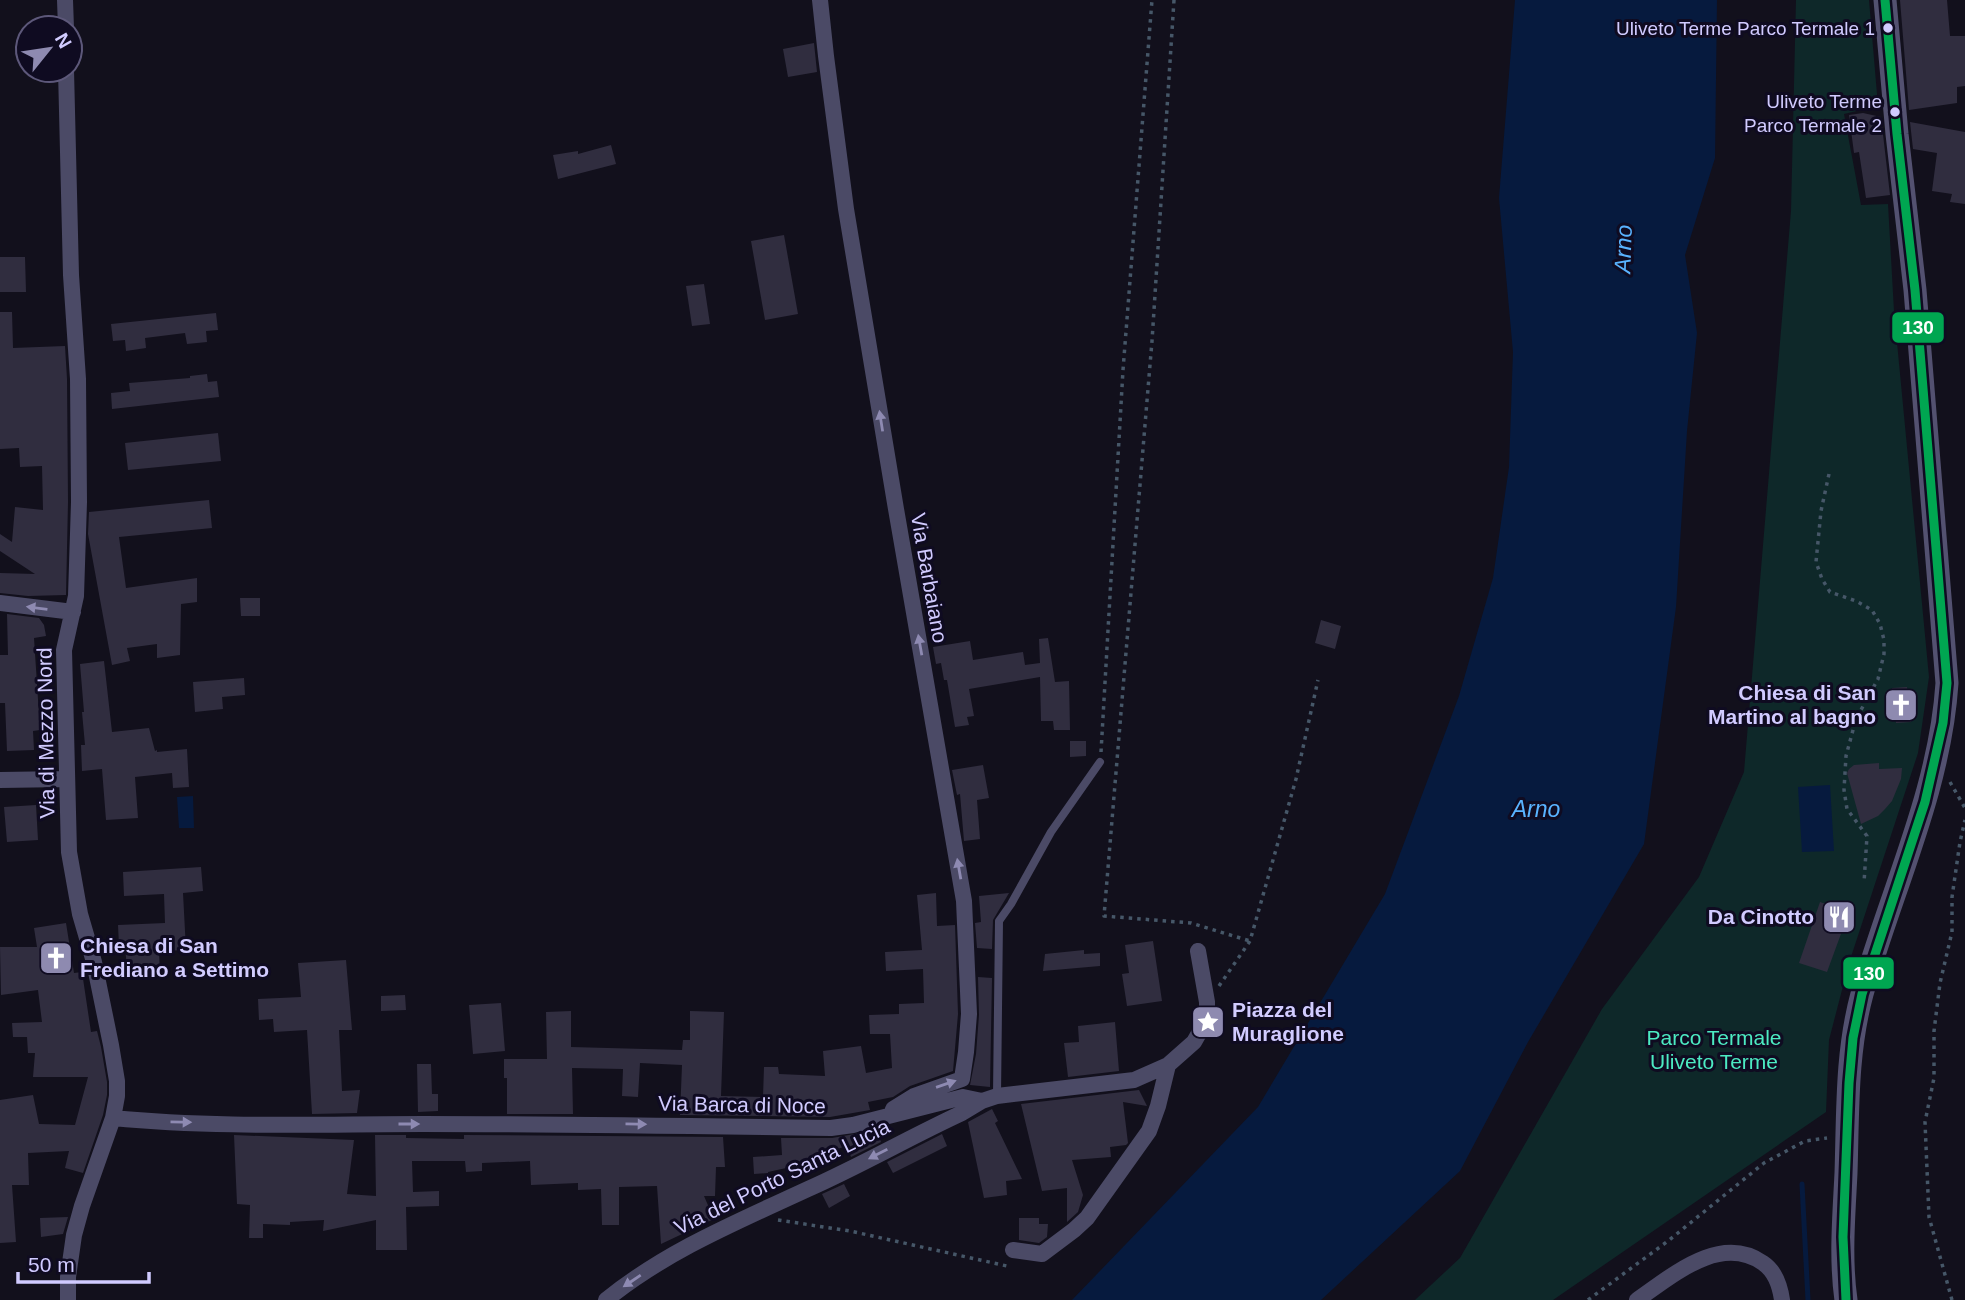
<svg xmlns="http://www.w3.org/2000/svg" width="1965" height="1300" font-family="Helvetica,sans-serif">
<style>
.green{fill:#0e2829}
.water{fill:#061a3e}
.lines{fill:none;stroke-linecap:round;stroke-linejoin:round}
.stream{stroke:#061a3e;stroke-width:5}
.building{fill:#302d3f}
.path{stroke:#465768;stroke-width:3.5;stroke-dasharray:3.5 5;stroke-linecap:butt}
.lane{stroke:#4b4a66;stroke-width:8}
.street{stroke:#4b4a66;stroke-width:16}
.secondary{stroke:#535170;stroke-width:23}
.bus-1-casing{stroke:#0f0b21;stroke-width:14}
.bus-1{stroke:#00a651;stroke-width:9}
.oneway{fill:#8e8ab2}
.bus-dot{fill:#d1cbff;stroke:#0f0b21;stroke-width:2.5}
.labels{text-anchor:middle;stroke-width:6;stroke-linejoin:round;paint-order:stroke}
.bus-label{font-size:19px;fill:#d1cbff;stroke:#0f0b21;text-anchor:end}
.street-label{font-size:21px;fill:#d1cbff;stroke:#0f0b21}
.poi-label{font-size:21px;font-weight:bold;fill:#d1cbff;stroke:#0f0b21;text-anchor:end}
.park-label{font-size:21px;fill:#4ceac2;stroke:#0f0b21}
.water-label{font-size:23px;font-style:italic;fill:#59b3ff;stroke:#0f0b21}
.line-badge{stroke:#0f0b21;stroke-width:2.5}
.badge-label{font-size:19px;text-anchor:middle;font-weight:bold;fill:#fff}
</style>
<rect width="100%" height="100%" fill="#12101c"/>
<path class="green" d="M1796,0H1869L1878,106L1844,114L1861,205L1888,204L1894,311L1929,677L1918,753L1849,963L1829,1040L1826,1112L1553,1300H1415L1460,1258L1602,1009L1699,877L1744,772L1791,211Z"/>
<path class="water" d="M1515,0H1717L1715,158L1685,255L1697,333L1687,431L1676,607L1644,844L1528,1042L1460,1171L1321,1300H1072L1258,1107L1385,894L1459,696L1493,578L1509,467L1513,352L1499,198Z
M1830,785L1834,851L1802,852L1798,787Z
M193,796L194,828H179L177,797Z"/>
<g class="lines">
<path class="stream" d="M1802,1184L1808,1300"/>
</g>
<path class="building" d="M1900,0H1947L1950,36H1965V86L1957,87V103L1909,110Z
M814,43L817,72L788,77L783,49Z
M1863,113L1881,117L1890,195L1866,198L1859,152L1854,153L1849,115Z
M1910,122L1965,132V204L1950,202L1952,194L1932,191L1937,153L1913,149Z
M611,145L616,164L558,179L553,155L578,151V154Z
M784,235L798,314L765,320L751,241Z
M0,257H25L26,292H0Z
M704,284L710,324L692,326L686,286Z
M0,312H12L13,348L65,346L67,379L68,502L66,595L28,596L0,593V573L35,574L0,551V534L12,542L15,507L43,510L42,466L20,467L19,448L0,449Z
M216,313L218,330L206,331L207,342L187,344L185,333L145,338L146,348L126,351L125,340L113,341L111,324Z
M207,374L208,382L217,381L219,397L112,409L111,393L130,391L129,383L190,378V376Z
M218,433L221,461L128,470L125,443Z
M209,500L212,528L119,537L126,588L197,578V602L181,604L180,655L157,658V644L127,648L130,661L112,665L88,534L89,512Z
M240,598H260V616H241Z
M7,614L39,618L44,625L46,636L34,638L40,730L33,731L34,750L7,751L5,703H0V655H8Z
M1321,620L1341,626L1335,649L1315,643Z
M1048,638L1055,682L1069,681L1070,730H1054L1053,721H1041L1040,677L969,689L974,716L967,717L969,725L955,727L947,680H944L941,663L936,664L933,647L970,641L973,660L1023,652L1025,665L1040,663L1039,639Z
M104,661L112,732L149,728L155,751L157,750V752L187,749L189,787L173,788L172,773L135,777L138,818L106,820L102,769L82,771L81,745H85L82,712H84L80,664Z
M244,678L245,695L222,697L223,709L195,712L193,682Z
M1907,687L1911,722L1896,723L1892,688Z
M1070,741H1086V756L1070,757Z
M1879,763V769L1902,768L1901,779L1892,801L1885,809L1878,816L1861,824L1847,773L1849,769L1854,765Z
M983,765L989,798L977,800L980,839L964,841L960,794L957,795L952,770Z
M36,805L38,840L7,842L4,807Z
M201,867L203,891L183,893L186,950L159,951L160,974L140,975V970H127L125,945L119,946L118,925L165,923L164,894L124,896L123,872Z
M936,893L937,926L955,925L958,1014L953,1071L910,1086L893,1097L868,1102L870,1110L830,1117L680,1115L682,1065L640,1063L638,1097L622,1096L623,1069L572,1068L573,1114H507V1078H504V1059H547L546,1012L571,1011V1047L682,1050L683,1040H690V1011L724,1012L721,1096L763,1097L764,1067H778L779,1074L825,1076L823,1051L861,1046L866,1073L892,1068L890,1034H870L869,1015L899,1014V1004L924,1003L923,969L886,971L885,952L922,950L917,895Z
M1009,893L993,920L992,949L977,948L975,923L981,922L979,896Z
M1820,902L1849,912L1827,972L1799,963Z
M66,923L74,973L82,972L91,1032L97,1031L101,1047L107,1082V1095L103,1115L83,1173L65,1168L69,1151L28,1153L29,1185H12L16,1242L0,1243V1100L33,1095L39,1124L75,1125L88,1077H33L35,1053H28L27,1037H13L12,1023L42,1022L38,990L1,995L0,947H37L34,928Z
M1153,941L1162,1001L1127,1006L1122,974L1129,973L1125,945Z
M1084,950V954L1100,953V966L1043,971L1045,954Z
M346,960L352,1030H339L342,1091L360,1090L357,1113L312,1114L307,1030L274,1032L273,1019L259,1020L258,999L301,997L298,963Z
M978,977L992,978L990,1087L970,1085L976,1054L979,1015Z
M405,995L406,1010L381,1011V996Z
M501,1003L505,1051L473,1054L469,1005Z
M1115,1022L1119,1071L1068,1077L1064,1043L1079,1042L1078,1026Z
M417,1064H431L432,1094H438V1111L418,1112Z
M1139,1090L1147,1106L1123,1102L1128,1143L1126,1145L1110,1147L1111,1157L1072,1160L1083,1195L1078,1212L1067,1222V1188L1042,1191L1021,1104Z
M992,1109L998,1121L995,1123L1022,1179L1006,1181L1007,1195L984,1198L968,1122Z
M877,1130L881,1142L851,1157L847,1146L817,1155L818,1161L768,1172V1173L754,1174L753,1157L782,1155L781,1138H832Z
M942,1134L947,1146L893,1173L887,1162Z
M234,1135L354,1140L347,1194L376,1196L375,1135H406V1138L464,1139V1135L723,1137L725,1167H716L715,1196H704L714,1219L661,1244L657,1186L619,1187V1225H602L601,1189L578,1190V1183L531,1185L530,1161L482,1163V1171L466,1172L465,1161H412L413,1192L439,1191V1206L406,1207L407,1250H376V1220L323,1231L324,1220L290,1222V1225L263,1224V1238H249L250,1205L237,1204Z
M844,1184L850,1196L829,1208L822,1194Z
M68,1217L63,1234L41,1237L40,1218Z
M1019,1218H1039V1224H1048L1047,1237L1039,1243L1019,1240Z"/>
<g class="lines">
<path class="path" d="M1174,0L1152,341L1104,916L1191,923L1250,941
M1829,474L1821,511L1816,562L1822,579L1830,592L1856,601L1872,610L1880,624L1884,640V654L1878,679L1856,719L1846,756L1844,790L1847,809L1867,836L1864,883
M1101,752L1123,370L1152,0
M1950,782L1965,808
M1219,986L1250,941L1296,779L1318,680
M778,1220L850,1231L1007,1266
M1588,1300L1668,1241L1764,1163L1805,1141L1827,1138
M1952,1300L1929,1217L1925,1122L1934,1078V1031L1940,983L1952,932V897L1960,842L1965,820"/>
<path class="lane" d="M997,1096L999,921L1011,904L1051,832L1100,762"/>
<path class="street" d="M65,0L66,28
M820,0L826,56L846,209L896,509L964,901L969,1014L966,1052L962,1079L914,1096L893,1109
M66,70L71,275L78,379L79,502L76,596L64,650L69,852L80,914L94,962L111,1045L117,1081V1096L113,1118L82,1206L74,1235L68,1277V1300
M0,603L73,612
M0,780L66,779
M113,1118C215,1128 319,1124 422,1124C558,1124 695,1126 831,1128L853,1125L963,1097L982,1101L997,1096L1134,1080L1168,1065L1194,1042L1202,1028L1207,1012V1002L1198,951
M1013,1250L1042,1254L1074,1230L1087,1218L1149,1131L1158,1106L1168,1065
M606,1300C666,1251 739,1221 808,1189C860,1166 910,1137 962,1113L982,1101
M1637,1300C1672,1276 1720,1233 1763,1263C1775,1271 1780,1286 1782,1300"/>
<path class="secondary" d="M1846,1300C1840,1258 1844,1215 1846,1173C1848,1113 1846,1053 1862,994C1891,891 1940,791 1947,683L1915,290L1897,134L1885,0"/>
<g class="bus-1-casing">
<path id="bus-1" d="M1846,1300L1843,1237L1849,1083L1853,1038L1862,994L1925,802L1943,723L1947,683L1915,290L1897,134L1885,0"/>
</g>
<use href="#bus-1" class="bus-1"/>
</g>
<defs><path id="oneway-solid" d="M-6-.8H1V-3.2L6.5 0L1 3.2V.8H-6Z" transform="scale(1.75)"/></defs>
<g class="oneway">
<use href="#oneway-solid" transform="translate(881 421) rotate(-99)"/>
<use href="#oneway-solid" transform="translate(37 608) rotate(-173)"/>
<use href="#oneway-solid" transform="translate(920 645) rotate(-100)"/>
<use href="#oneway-solid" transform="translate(959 869) rotate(-100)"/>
<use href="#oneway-solid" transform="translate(946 1084) rotate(-19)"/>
<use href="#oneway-solid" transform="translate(181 1122) rotate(1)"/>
<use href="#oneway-solid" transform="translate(409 1124)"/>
<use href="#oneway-solid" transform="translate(636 1124) rotate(1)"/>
<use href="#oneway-solid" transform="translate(878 1154) rotate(153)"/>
<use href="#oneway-solid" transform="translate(632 1281) rotate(146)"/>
</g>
<defs>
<g id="church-square" transform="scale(1.75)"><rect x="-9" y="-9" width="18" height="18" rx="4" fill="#8e8ab0" stroke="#0f0b21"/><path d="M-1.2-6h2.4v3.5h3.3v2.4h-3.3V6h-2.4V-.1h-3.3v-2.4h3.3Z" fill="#fff"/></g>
<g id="restaurant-square" transform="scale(1.75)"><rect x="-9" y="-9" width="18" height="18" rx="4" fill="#8e8ab0" stroke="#0f0b21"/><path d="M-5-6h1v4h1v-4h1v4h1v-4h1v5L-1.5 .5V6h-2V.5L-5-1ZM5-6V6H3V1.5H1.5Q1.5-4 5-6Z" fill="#fff"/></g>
<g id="sight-square" transform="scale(1.75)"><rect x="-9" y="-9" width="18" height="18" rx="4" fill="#8e8ab0" stroke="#0f0b21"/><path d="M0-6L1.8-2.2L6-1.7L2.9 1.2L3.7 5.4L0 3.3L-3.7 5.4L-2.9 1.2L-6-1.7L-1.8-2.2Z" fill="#fff"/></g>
</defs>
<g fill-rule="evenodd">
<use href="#church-square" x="1901" y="705"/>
<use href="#restaurant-square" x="1839" y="917"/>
<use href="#church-square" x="56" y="958"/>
<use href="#sight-square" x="1208" y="1022"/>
</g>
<g class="bus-dot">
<circle cx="1888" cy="28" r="6"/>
<circle cx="1895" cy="112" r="6"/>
</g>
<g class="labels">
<g class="bus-label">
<text x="1875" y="35">Uliveto Terme Parco Termale 1</text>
<text x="1882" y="108">Uliveto Terme<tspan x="1882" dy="24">Parco Termale 2</tspan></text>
</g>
<g class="street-label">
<text transform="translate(929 578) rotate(80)" y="7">Via Barbaiano</text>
<text transform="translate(46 733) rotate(-91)" y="7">Via di Mezzo Nord</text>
<text transform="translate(742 1105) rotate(1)" y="7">Via Barca di Noce</text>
<text transform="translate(782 1177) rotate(-26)" y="7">Via del Porto Santa Lucia</text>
</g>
<g class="poi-label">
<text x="1876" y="700">Chiesa di San<tspan x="1876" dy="24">Martino al bagno</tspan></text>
<text x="1814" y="924">Da Cinotto</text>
<text x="80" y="953" text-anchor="start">Chiesa di San<tspan x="80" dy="24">Frediano a Settimo</tspan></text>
<text x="1232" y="1017" text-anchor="start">Piazza del<tspan x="1232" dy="24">Muraglione</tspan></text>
</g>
<g class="park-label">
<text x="1714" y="1045">Parco Termale<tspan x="1714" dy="24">Uliveto Terme</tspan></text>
</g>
<g class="water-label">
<text transform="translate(1623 249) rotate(-88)" y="8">Arno</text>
<text x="1536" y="817">Arno</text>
</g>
</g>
<g class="line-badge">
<rect x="1891" y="311" width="54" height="33" rx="7" fill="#00a651"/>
<rect x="1842" y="956" width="53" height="34" rx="7" fill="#00a651"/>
</g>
<g class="badge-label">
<text x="1918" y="334">130</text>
<text x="1869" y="980">130</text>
</g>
<g transform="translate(49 49) rotate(60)"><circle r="33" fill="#0f0b21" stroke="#5d587a" stroke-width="2"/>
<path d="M0-5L12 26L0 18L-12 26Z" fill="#8e8ab0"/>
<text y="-10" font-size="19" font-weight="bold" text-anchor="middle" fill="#d1cbff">N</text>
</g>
<path d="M18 1272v10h131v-10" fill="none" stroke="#d1cbff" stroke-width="3.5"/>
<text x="28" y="1272" font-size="21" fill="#d1cbff" stroke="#0f0b21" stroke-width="5" paint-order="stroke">50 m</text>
</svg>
